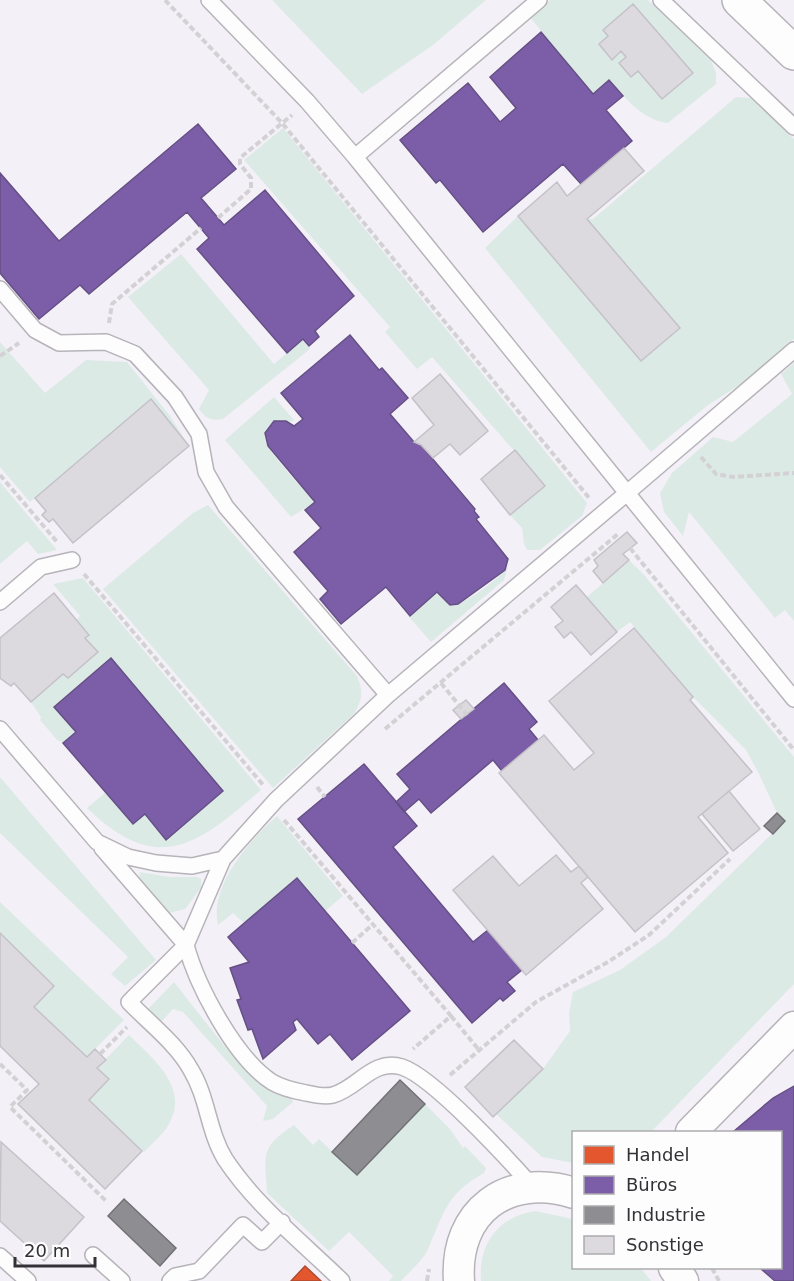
<svg xmlns="http://www.w3.org/2000/svg" width="794" height="1281" font-family="'DejaVu Sans',sans-serif">
<style>
.green{fill:#dceae5}
.shops{fill:#e4572e;stroke:#af4c30;stroke-width:1.5}
.offices{fill:#7b5ea7;stroke:#655085;stroke-width:1.5}
.industry{fill:#8d8d92;stroke:#727176;stroke-width:1.5}
.building{fill:#dcd9df;stroke:#c4c1c8;stroke-width:1.5}
.lines{fill:none;stroke-linecap:round;stroke-linejoin:round}
.service-casing{stroke:#b6b3b9;stroke-width:18}
.minor-casing{stroke:#b6b3b9;stroke-width:33}
.secondary-casing{stroke:#b6b3b9;stroke-width:36}
.path{stroke:#d3d1d4;stroke-width:4;stroke-dasharray:6 3;stroke-linecap:butt}
.service{stroke:#fdfdfe;stroke-width:15}
.minor{stroke:#fdfdfe;stroke-width:30}
.secondary{stroke:#fdfdfe;stroke-width:33}
</style>
<rect width="100%" height="100%" fill="#f4f0f8"/>
<path class="green" d="M272,0H486L433,45L362,94Z
M550,0H648L711,60L716,73V84L668,123C644,121 624,97 609,80L593,94L529,16Z
M736,97L751,98L794,139V339L746,381L708,405L651,452L485,248L518,216L593,219Z
M283,128L587,503L582,516L540,550H527L524,544L522,528L510,515L544,485L432,357L417,369L385,332L390,327L244,160Z
M181,254L274,364L303,339L310,349L223,419C211,421 206,419 199,409L209,390L128,297Z
M0,342L45,393L86,360L127,362L170,416L189,446L150,400L30,502L0,467Z
M794,363V621L785,610L775,618L689,512L683,536L664,512L660,493L672,473L713,437L733,442L792,394L781,374Z
M274,397L294,420L290,422L274,421C269,426 265,430 265,437C267,454 304,488 315,502L291,517L225,440Z
M0,482L57,550L38,554L27,541L0,564Z
M208,505L357,676C364,692 362,700 354,714L273,788L103,589L193,513Z
M629,560L645,576L794,757V984L651,1132H574L573,1163L542,1157L496,1114L543,1069L570,1031L569,1013L573,992L620,970L666,937L785,821L777,813L759,774L746,750L693,697L630,622L617,632L587,597Z
M508,566L504,580L431,642L409,617L437,592L450,605C462,607 502,577 508,566Z
M83,578L261,790C198,845 158,877 87,808L106,792L132,824L145,814L166,839L223,791L111,659L54,707L76,732L63,743L57,740L40,720L41,717L31,702L63,674L68,678L97,652L85,638L89,634L76,620L80,616L53,584Z
M0,777L156,960L125,986L111,974L128,957L0,833Z
M277,816L343,896L325,911L297,878L244,923L233,913L218,925C209,886 249,841 277,816Z
M140,872L170,877H197L201,879V888L185,909L169,913L139,878Z
M0,902L124,1020L87,1057L34,1007L54,986L0,933Z
M174,982C199,1012 255,1094 292,1099L293,1102L273,1119L263,1121L267,1106L183,1012L173,1009L161,1022L148,1009Z
M129,1035C152,1058 190,1087 169,1124C163,1135 152,1143 144,1152L89,1100L109,1080L97,1068Z
M425,1104L450,1129L463,1148L465,1146L486,1168L484,1173C446,1194 444,1213 428,1249C423,1261 409,1272 401,1281H389L393,1276L349,1232L329,1251L267,1193C265,1155 259,1148 294,1125L313,1145L319,1139L357,1175Z
M535,1211L573,1219L574,1268H641L651,1281H481C478,1244 498,1217 535,1211Z"/>
<path class="shops" d="M305,1266L321,1281H291Z"/>
<path class="offices" d="M541,32L593,94L609,80L623,96L606,110L632,141L581,184L563,164L483,232L440,180L436,183L400,140L468,83L500,122L516,108L490,77Z
M198,124L236,169L201,198L224,225L265,190L354,296L315,331L319,337L309,346L303,339L287,353L197,249L209,238L187,212L89,294L80,285L39,319L0,273V173L59,241Z
M350,335L379,370L382,368L408,398L390,414L414,442L421,445L475,509L474,511L479,517L476,519L508,559L505,570L458,604L450,605L437,592L410,616L386,587L341,624L320,599L328,591L294,552L321,528L305,510L315,502L268,446L265,433L274,421H286L294,426L303,419L281,393Z
M111,658L223,791L166,840L145,814L133,824L63,743L76,732L54,707Z
M504,683L537,722L529,729L538,740L502,771L493,760L431,813L419,799L404,812L396,802L410,789L397,774Z
M364,764L417,826L393,847L473,942L488,930L522,970L507,982L515,991L503,1001L500,998L472,1023L298,819Z
M297,878L410,1011L352,1060L330,1034L318,1044L297,1019L293,1022L296,1030L263,1059L252,1029L248,1030L237,1000L241,999L230,968L249,962L228,937Z
M794,1086V1281H775L760,1268H780V1132H733L773,1098Z"/>
<path class="industry" d="M777,813L785,821L773,834L764,826Z
M400,1080L425,1104L357,1175L332,1152Z
M124,1199L176,1248L160,1266L108,1216Z"/>
<path class="building" d="M633,4L693,73L662,99L638,71L631,77L619,63L626,57L621,51L612,60L599,44L608,36L603,30Z
M624,148L644,171L587,219L680,328L641,361L518,216L557,182L567,196Z
M440,374L488,431L460,455L450,444L433,458L421,445L414,442L434,425L412,398Z
M151,399L189,446L73,543L53,519L49,522L42,515L46,511L35,498Z
M515,450L545,486L510,515L481,479Z
M627,532L637,543L623,554L629,560L603,583L593,571L598,566L594,560Z
M576,585L617,632L591,655L571,632L564,638L555,627L563,621L551,607Z
M54,593L89,635L85,638L98,652L68,678L63,674L31,702L14,683L11,686L0,678V638Z
M634,628L693,697L690,700L752,772L698,817L728,853L635,932L499,773L544,735L574,770L594,753L549,701Z
M466,700L474,709L461,719L453,710Z
M729,791L760,829L733,851L702,814Z
M556,855L571,872L579,866L588,877L581,883L603,909L526,975L453,890L493,856L519,886Z
M0,933L54,986L34,1007L87,1057L95,1049L106,1060L97,1068L109,1079L89,1100L142,1151L105,1189L18,1104L39,1084L0,1046Z
M514,1040L543,1069L493,1117L465,1087Z
M1,1142L84,1217L44,1261L0,1221Z"/>
<g class="lines">
<g class="service-casing">
<path id="service" d="M209,0L307,101L355,157L627,493L794,350
M661,0L794,127
M355,157L539,0
M0,289L35,330L59,343L106,342L135,354L175,397L199,434L206,472L226,507L388,695
M0,602L41,567L72,560
M0,729L97,842L128,857L156,863L192,866L223,859L276,800L388,695L627,493L794,699
M102,848L186,945L223,859
M93,1255L122,1281
M0,1256L28,1281
M170,1281L175,1276L199,1271L243,1225L262,1242L282,1222
M342,1281C303,1243 256,1206 225,1159C208,1131 208,1098 191,1070C177,1044 149,1023 129,1002L186,945C197,986 235,1058 272,1082C282,1088 295,1091 306,1093C315,1095 325,1097 333,1095C358,1088 373,1058 402,1067C433,1077 508,1159 532,1186"/>
</g>
<g class="minor-casing">
<path id="minor" d="M691,1132L794,1027
M674,1268L683,1281
M459,1281C454,1211 508,1172 574,1193"/>
</g>
<g class="secondary-casing">
<path id="secondary" d="M739,0L794,53"/>
</g>
<path class="path" d="M165,0L282,123L590,499
M218,218L251,189V178L240,164V158L292,115
M109,323L112,304L201,228
M0,356L19,343
M701,457L716,474L733,477L794,473
M0,475L58,543
M630,548L794,750
M84,574L264,786
M441,683L467,715
M385,729L618,534
M317,787L325,797
M284,820L451,1016L413,1049
M352,943L372,925
M451,1016L479,1050
M100,1054L127,1027
M0,1064L27,1090L10,1107L106,1201
M450,1075L536,1002L608,962L649,935L730,859
M712,1268L719,1281
M427,1281L429,1269"/>
<use href="#service" class="service"/>
<use href="#minor" class="minor"/>
<use href="#secondary" class="secondary"/>
</g>
<rect x="572" y="1131" width="210" height="138" fill="#fdfdfd" stroke="#acabad" stroke-width="1.5"/>
<rect x="584" y="1146" width="30" height="18" fill="#e4572e" stroke="#acabad" stroke-width="1.5"/>
<text x="626" y="1161" font-size="18" fill="#333136">Handel</text>
<rect x="584" y="1176" width="30" height="18" fill="#7b5ea7" stroke="#acabad" stroke-width="1.5"/>
<text x="626" y="1191" font-size="18" fill="#333136">Büros</text>
<rect x="584" y="1206" width="30" height="18" fill="#8d8d92" stroke="#acabad" stroke-width="1.5"/>
<text x="626" y="1221" font-size="18" fill="#333136">Industrie</text>
<rect x="584" y="1236" width="30" height="18" fill="#dcd9df" stroke="#acabad" stroke-width="1.5"/>
<text x="626" y="1251" font-size="18" fill="#333136">Sonstige</text>
<path d="M15 1257v9h80v-9" fill="none" stroke="#333136" stroke-width="3"/>
<text x="24" y="1257" font-size="18" fill="#333136" stroke="#fdfdfd" stroke-width="4.5" paint-order="stroke">20 m</text>
</svg>
